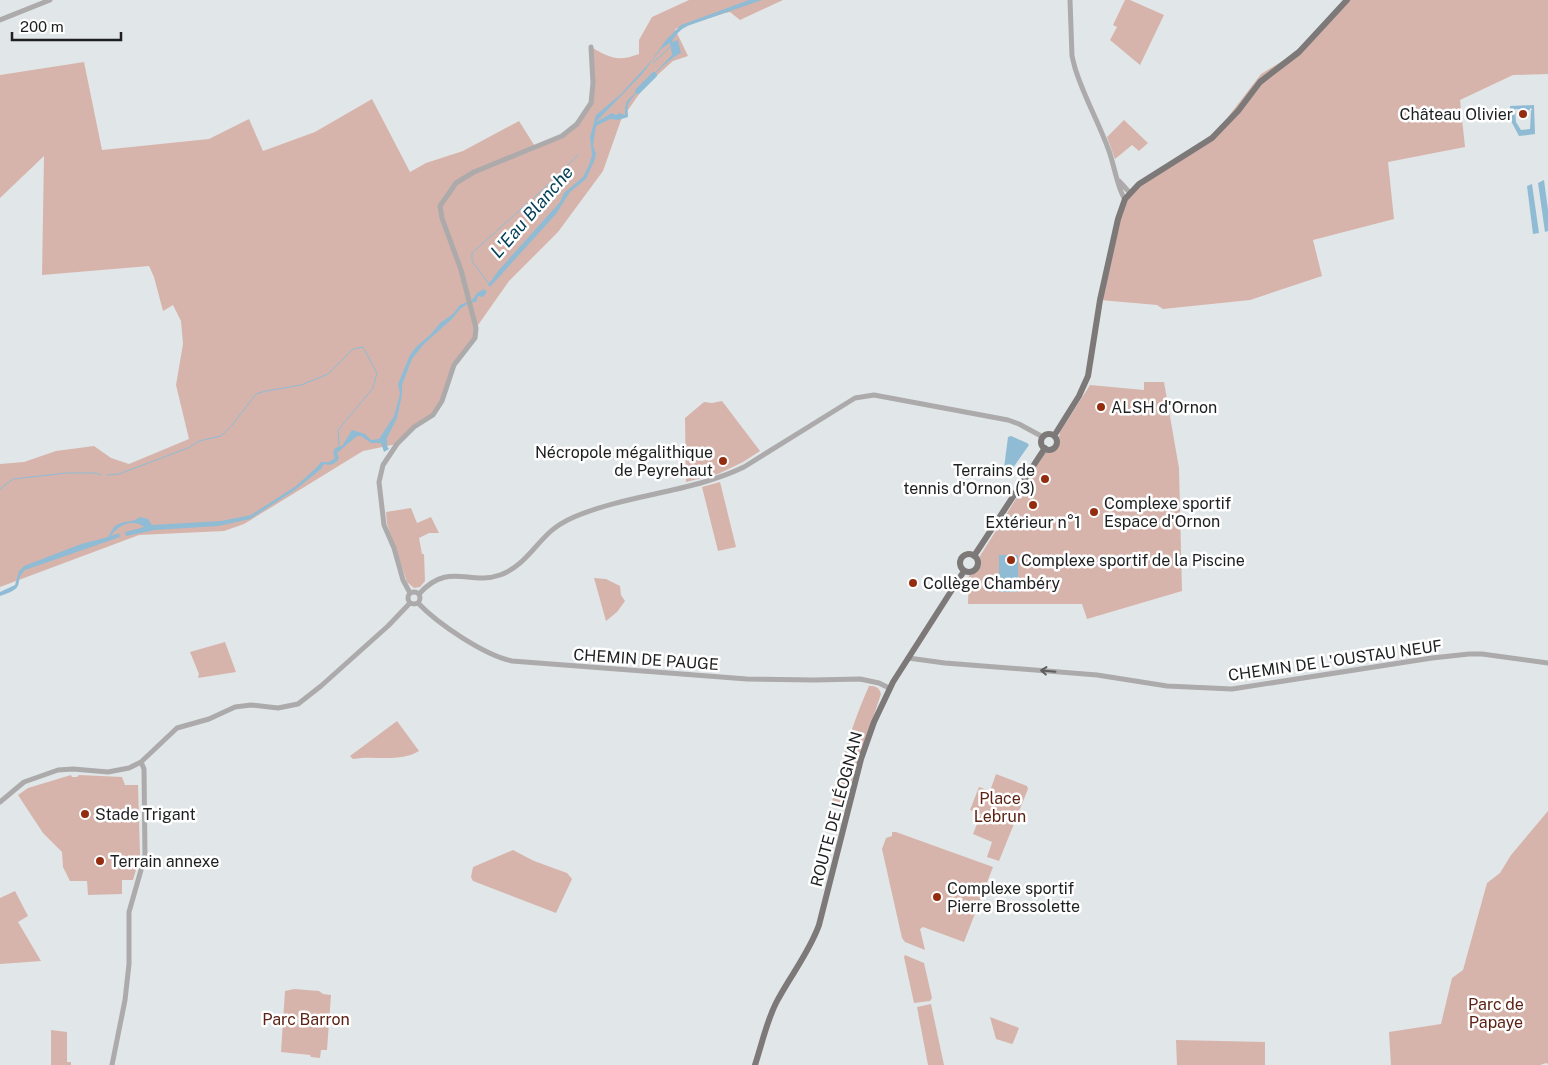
<svg xmlns="http://www.w3.org/2000/svg" width="1548" height="1065" font-family="'Public Sans',sans-serif">
<style>
.green{fill:#d7b4ab}
.water{fill:#8fbcd4;fill-rule:evenodd}
.lines{fill:none;stroke-linecap:round;stroke-linejoin:round}
.stream{stroke:#8fbcd4;stroke-width:1}
.river{stroke:#8fbcd4;stroke-width:6}
.minor{stroke:#acaaaa;stroke-width:5}
.major{stroke:#7c7978;stroke-width:6}
.oneway{stroke:#5e5e5e}
.poi-dot{fill:#942c10;stroke:#fff;stroke-width:2}
.labels{text-anchor:middle;stroke-width:5;stroke-linejoin:round;paint-order:stroke}
.poi-label{font-size:16px;fill:#1e1f20;stroke:#fff;text-anchor:start}
.street-label{font-size:16px;fill:#1e1f20;stroke:#fff}
.park-label{font-size:16px;fill:#5c2214;stroke:#fff}
.water-label{font-size:18px;font-style:italic;fill:#003d56;stroke:#fff}
</style>
<rect width="100%" height="100%" fill="#e1e6e8"/>
<path class="green" d="M689,0H783L740,20L730,12L725,13L675,29L688,56L673,61L644,87L621,120L603,171L558,232L509,281L476,328L475,338L454,365L442,401L433,415L414,427L397,444L363,451L244,524L224,531L139,535L0,587V464L24,462L56,451L94,446L111,458L129,464L189,439L176,385L183,344L181,321L173,305L163,311L154,277L149,266L42,275L44,156L0,198V75L84,62L102,150L209,139L249,119L263,151L315,132L372,99L410,172L426,163L463,151L519,121L536,148L562,136L577,124L591,103V47C610,58 618,62 639,54V40L652,17Z
M1125,0H1130L1164,15L1140,65L1110,40L1117,27L1113,25Z
M1347,0H1548V74L1513,75L1460,100L1465,147L1388,162L1394,219L1313,240L1322,276L1250,300L1163,309L1157,305L1100,300L1118,219L1130,193L1218,130L1261,74L1289,57L1300,47Z
M1124,120L1148,143L1139,151L1132,145L1115,159L1107,137Z
M1144,382H1164L1179,468L1182,591L1087,619L1082,604H968L969,575C979,572 980,567 980,556L1045,453L1057,448L1060,441L1059,437L1060,432L1090,385L1144,390Z
M722,401L760,451L743,462L718,474L686,482L685,418L704,402L712,403Z
M720,482L736,547L718,551L702,487Z
M411,508L417,523L431,517L439,533H429L419,538L422,554H424L425,581L420,587L414,588L407,582L387,524L386,512Z
M594,578L606,579L620,586L621,595L625,601L617,612L606,621Z
M225,642L236,672L198,678L199,674L190,652Z
M869,686C876,686 879,687 881,694L844,804L842,806L832,802C841,762 852,724 869,686Z
M397,721L419,751C399,763 375,755 353,759L350,756Z
M996,774L1027,786L1028,789L999,861L987,857L992,842L973,834L981,814L970,810L979,787L990,791Z
M71,775L72,777H77L79,775L122,777L125,785H138L140,855L136,862L138,863L133,880H122V894L88,895L87,881H70L63,867L62,852L43,833L18,795L28,788Z
M1548,811V1064L1546,1063L1540,1065H1391L1389,1032L1441,1024L1452,978L1463,970L1487,883L1500,873L1511,855Z
M892,832H896L993,867L964,942L923,927L920,929L925,950L905,942L902,938L882,849L886,838L892,836Z
M513,850L534,861L567,873L572,879L556,913L473,881L471,877L473,867Z
M15,891L28,916L18,922L41,961L0,964V898Z
M905,955L924,963L932,998L930,1001L914,1003L904,957Z
M294,989L319,991L323,994L331,995L327,1050H321L320,1058L311,1057L310,1055L281,1052L285,991Z
M931,1004L944,1065H928L917,1007Z
M990,1017L1019,1028L1013,1043L1012,1044L996,1039Z
M51,1030L67,1032V1062H71V1065H51Z
M1176,1040L1265,1042V1065H1177Z"/>
<path class="water" d="M749,0H762L690,25C682,28 675,34 672,42L678,40L681,53C670,57 631,95 628,105C627,109 628,113 628,117L618,120L610,119L596,126L593,145L596,154L595,159L586,179L570,192L556,214L490,287L488,285L498,271L560,202L564,193L583,177L589,165L592,155L590,137L596,115L621,94L652,60L665,41L681,25ZM670,43L672,55L627,101L625,108V115L619,113L616,115L612,113L596,122L642,74L661,49Z
M1534,105L1535,134L1519,136L1511,121L1510,106ZM1530,108L1532,109L1531,111L1530,129L1521,130L1516,122L1515,109L1530,110Z
M1544,180L1548,210V231L1545,232L1538,183Z
M1532,184L1539,233L1533,234L1527,186Z
M484,289L487,292L483,297L478,296L476,302L469,303L460,309L452,319L423,345L412,359L402,385V395L397,418L387,438V446L389,449L384,452L381,443H371L361,436H357L337,453L339,458C336,464 331,466 324,464L321,469L295,490L250,519L218,526L155,530L126,536L125,532L144,527C133,518 117,526 111,536L119,533L120,537L25,570C12,582 29,587 0,596V592L15,585L19,571L24,566L81,544L108,537C110,534 112,529 115,526C123,520 133,523 140,517L148,519L152,525L221,521L251,515L296,486L317,467L321,462H329L335,458C331,450 335,447 342,446L352,430L365,434L371,440L379,439L394,416L400,394L398,384L410,355L416,347L431,334L440,323L453,314L460,305L472,300L477,293Z
M1011,436L1027,443L1029,445L1010,472L1005,471L1004,468L1008,437Z
M999,555H1018V592H999Z"/>
<g class="lines">
<path class="stream" d="M653,63L671,46
M489,284L472,261V253L549,184L579,154
M107,475L119,474L188,448L199,441L221,436L233,424L256,394L266,391L301,385L328,374L353,349L363,347L377,373L373,388L338,430L339,446
M0,489L13,479L67,473H95L101,475"/>
<path class="river" d="M638,91L654,75"/>
<path class="minor" d="M1070,0L1072,56L1075,68C1084,97 1099,123 1109,151C1114,164 1118,191 1125,199
M0,20L50,0
M1119,181L1130,193
M408 598a6 6 0 1 1 12 0a6 6 0 1 1-12 0Z
M410,593L403,580L394,548L384,525L379,482L383,465L397,444L414,427L433,415L442,401L454,365L475,338L476,328L461,270L442,218L440,206L456,183L474,172L562,136L577,124L591,103L593,83L591,47
M419,594C449,561 469,586 500,575C523,567 534,546 551,531C558,525 565,521 574,517C628,494 690,493 744,467L855,398L874,395L1008,420L1019,424L1043,437
M418,603C438,624 484,655 512,661L747,679L814,680L860,679L879,683L889,688
M908,658L945,663L1097,675L1167,686L1232,689L1432,658L1469,654H1482L1548,663
M0,802L24,782L58,770L73,769L108,772L129,768L141,762L177,728L209,719L235,707L251,705L278,708L298,704L321,686L388,626L410,603
M112,1065L125,1000L129,964V912L145,856L144,769L141,762"/>
<path class="major" d="M1041 442a8 8 0 1 1 16 0a8 8 0 1 1-16 0Z
M1054,436L1079,396L1088,376L1100,300L1118,219L1125,199L1139,184L1212,138L1238,111L1260,82L1299,52L1347,0
M960 563a9 9 0 1 1 18 0a9 9 0 1 1-18 0Z
M974,556L1045,448
M755,1065C762,1044 766,1023 776,1003C790,976 809,953 819,925L861,759L874,722L893,682L964,571"/>
</g>
<defs><path id="oneway-shaft" d="M-6 0H5M1.5-3L5.5 0L1.5 3" fill="none" stroke-width="1.6" stroke-linecap="round" stroke-linejoin="round" transform="scale(1.25)"/></defs>
<use class="oneway" href="#oneway-shaft" transform="translate(1048 671) rotate(-175)"/>
<g class="poi-dot">
<circle cx="1523" cy="114" r="5"/>
<circle cx="1101" cy="407" r="5"/>
<circle cx="723" cy="461" r="5"/>
<circle cx="1045" cy="479" r="5"/>
<circle cx="1033" cy="505" r="5"/>
<circle cx="1094" cy="512" r="5"/>
<circle cx="1011" cy="560" r="5"/>
<circle cx="913" cy="583" r="5"/>
<circle cx="85" cy="814" r="5"/>
<circle cx="100" cy="861" r="5"/>
<circle cx="937" cy="897" r="5"/>
</g>
<g class="labels">
<g class="poi-label">
<text x="1513" y="120" text-anchor="end">Château Olivier</text>
<text x="1111" y="413">ALSH d'Ornon</text>
<text x="713" y="458" text-anchor="end">Nécropole mégalithique<tspan x="713" dy="18">de Peyrehaut</tspan></text>
<text x="1035" y="476" text-anchor="end">Terrains de<tspan x="1035" dy="18">tennis d'Ornon (3)</tspan></text>
<text x="1104" y="509">Complexe sportif<tspan x="1104" dy="18">Espace d'Ornon</tspan></text>
<text x="1033" y="528" text-anchor="middle">Extérieur n°1</text>
<text x="1021" y="566">Complexe sportif de la Piscine</text>
<text x="923" y="589">Collège Chambéry</text>
<text x="95" y="820">Stade Trigant</text>
<text x="110" y="867">Terrain annexe</text>
<text x="947" y="894">Complexe sportif<tspan x="947" dy="18">Pierre Brossolette</tspan></text>
</g>
<g class="street-label">
<text transform="translate(646 659) rotate(4)" y="6">CHEMIN DE PAUGE</text>
<text transform="translate(1335 660) rotate(-8)" y="6">CHEMIN DE L'OUSTAU NEUF</text>
<text transform="translate(836 809) rotate(-75)" y="6">ROUTE DE LÉOGNAN</text>
</g>
<g class="park-label">
<text x="1000" y="804">Place<tspan x="1000" dy="18">Lebrun</tspan></text>
<text x="1496" y="1010">Parc de<tspan x="1496" dy="18">Papaye</tspan></text>
<text x="306" y="1025">Parc Barron</text>
</g>
<g class="water-label">
<text transform="translate(532 212) rotate(-49)" y="6">L'Eau Blanche</text>
</g>
</g>
<path d="M12 32v8h109v-8" fill="none" stroke="#1e1f20" stroke-width="2.5"/>
<text x="20" y="32" font-size="15" fill="#1e1f20" stroke="#ffffff" stroke-width="4" paint-order="stroke">200 m</text>
</svg>
